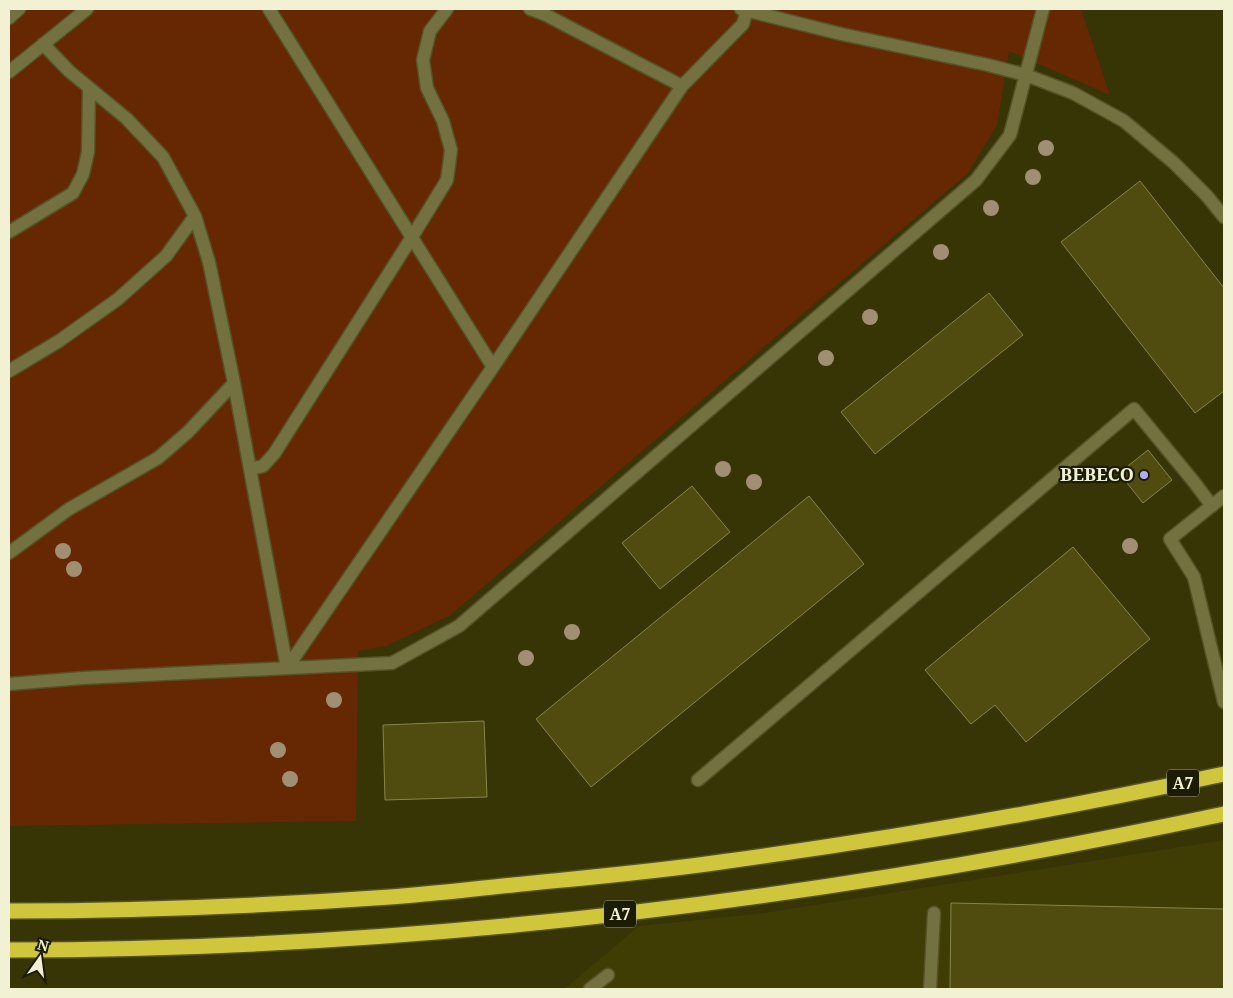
<svg xmlns="http://www.w3.org/2000/svg" width="1233" height="998" font-family="'Noto Serif',serif">
<style>
.built{fill:#3f3c04}
.green{fill:#652803}
.building{fill:#504c0f;stroke:#88854b}
.lines{fill:none;stroke-linecap:round;stroke-linejoin:round}
.minor-casing{stroke:#555226;stroke-width:15}
.highway-casing{stroke:#555226;stroke-width:18}
.minor{stroke:#747140;stroke-width:12}
.highway{stroke:#cfc63b;stroke-width:15}
.tree{fill:#a18f73}
.poi-dot{fill:#b1adfa;stroke:#1c1b04;stroke-width:2}
.labels{text-anchor:middle;stroke-width:4.5;stroke-linejoin:round;paint-order:stroke}
.shield{fill:#1c1b04;stroke:#b2b195;stroke-width:1}
.shield-label{font-size:16px;font-weight:bold;fill:#f2f1d3}
.poi-label{font-size:18px;font-weight:bold;fill:#f2f1d3;stroke:#1c1b04;text-anchor:end}
</style>
<rect width="100%" height="100%" fill="#373405"/>
<path class="built" d="M1224,840V989H564L639,926L764,913Z"/>
<path class="green" d="M9,9H1081L1110,95L1009,51L997,125L968,173L449,616L386,646L358,651L356,821L9,826Z"/>
<path class="building" d="M1140,181L1224,288V391L1195,413L1061,242Z
M989,293L1023,335L875,454L841,412Z
M1148,450L1172,480L1143,503L1119,473Z
M692,486L730,532L660,589L622,543Z
M809,496L864,564L591,787L536,719Z
M1073,547L1150,639L1026,742L995,705L971,724L925,670Z
M484,721L487,797L385,800L383,725Z
M951,903L1224,909V989H950Z"/>
<g class="lines">
<g class="minor-casing">
<path id="minor" d="M269,9L493,367
M530,9L546,15L682,86
M741,9L841,34L988,65L1026,75L1073,93L1124,121L1174,163L1207,196L1224,217
M9,18L19,9
M43,44L69,71L127,119L163,157L195,216L209,262L234,383L287,668
M9,72L87,9
M9,232L73,193L83,174L88,152L89,89
M9,371L59,341L118,299L166,256L195,216
M251,469L263,466L274,454L412,237L447,180L451,150L443,121L427,88L423,60L430,31L447,9
M1224,496L1170,539L1194,577L1224,702
M9,553L69,509L158,458L188,432L234,383
M287,668L493,367L682,86L743,24L747,9
M9,684L83,678L392,663L459,626L976,180L1010,135L1043,9
M698,780L1134,409L1194,482L1212,506
M590,989L608,975
M930,989L934,913"/>
</g>
<g class="highway-casing">
<path id="highway" d="M9,911C136,911 263,906 390,897C431,894 472,889 513,885C582,878 652,872 721,862C890,839 1058,810 1224,774
M9,950C417,950 825,899 1224,814"/>
</g>
<use href="#minor" class="minor"/>
<use href="#highway" class="highway"/>
</g>
<g class="tree">
<circle cx="1046" cy="148" r="8"/>
<circle cx="1033" cy="177" r="8"/>
<circle cx="991" cy="208" r="8"/>
<circle cx="941" cy="252" r="8"/>
<circle cx="870" cy="317" r="8"/>
<circle cx="826" cy="358" r="8"/>
<circle cx="723" cy="469" r="8"/>
<circle cx="754" cy="482" r="8"/>
<circle cx="1130" cy="546" r="8"/>
<circle cx="63" cy="551" r="8"/>
<circle cx="74" cy="569" r="8"/>
<circle cx="572" cy="632" r="8"/>
<circle cx="526" cy="658" r="8"/>
<circle cx="334" cy="700" r="8"/>
<circle cx="278" cy="750" r="8"/>
<circle cx="290" cy="779" r="8"/>
</g>
<circle class="poi-dot" cx="1144" cy="475" r="5"/>
<g class="labels">
<g class="shield">
<rect x="1167" y="769.5" width="32" height="27" rx="4"/>
<rect x="604" y="900.5" width="32" height="27" rx="4"/>
</g>
<g class="shield-label">
<text x="1183" y="789">A7</text>
<text x="620" y="920">A7</text>
</g>
<g class="poi-label">
<text x="1134" y="481">BEBECO</text>
</g>
</g>
<rect width="1233" height="998" fill="none" stroke="#f2f1d3" stroke-width="20"/>
<g transform="translate(40 958) rotate(14)" stroke="#1c1b04" stroke-width="4" paint-order="stroke">
<path d="M0-4L9 19L0 12L-9 19Z" fill="#f2f1d3"/>
<text y="-8" font-size="14" font-weight="bold" text-anchor="middle" fill="#f2f1d3">N</text>
</g>
</svg>
